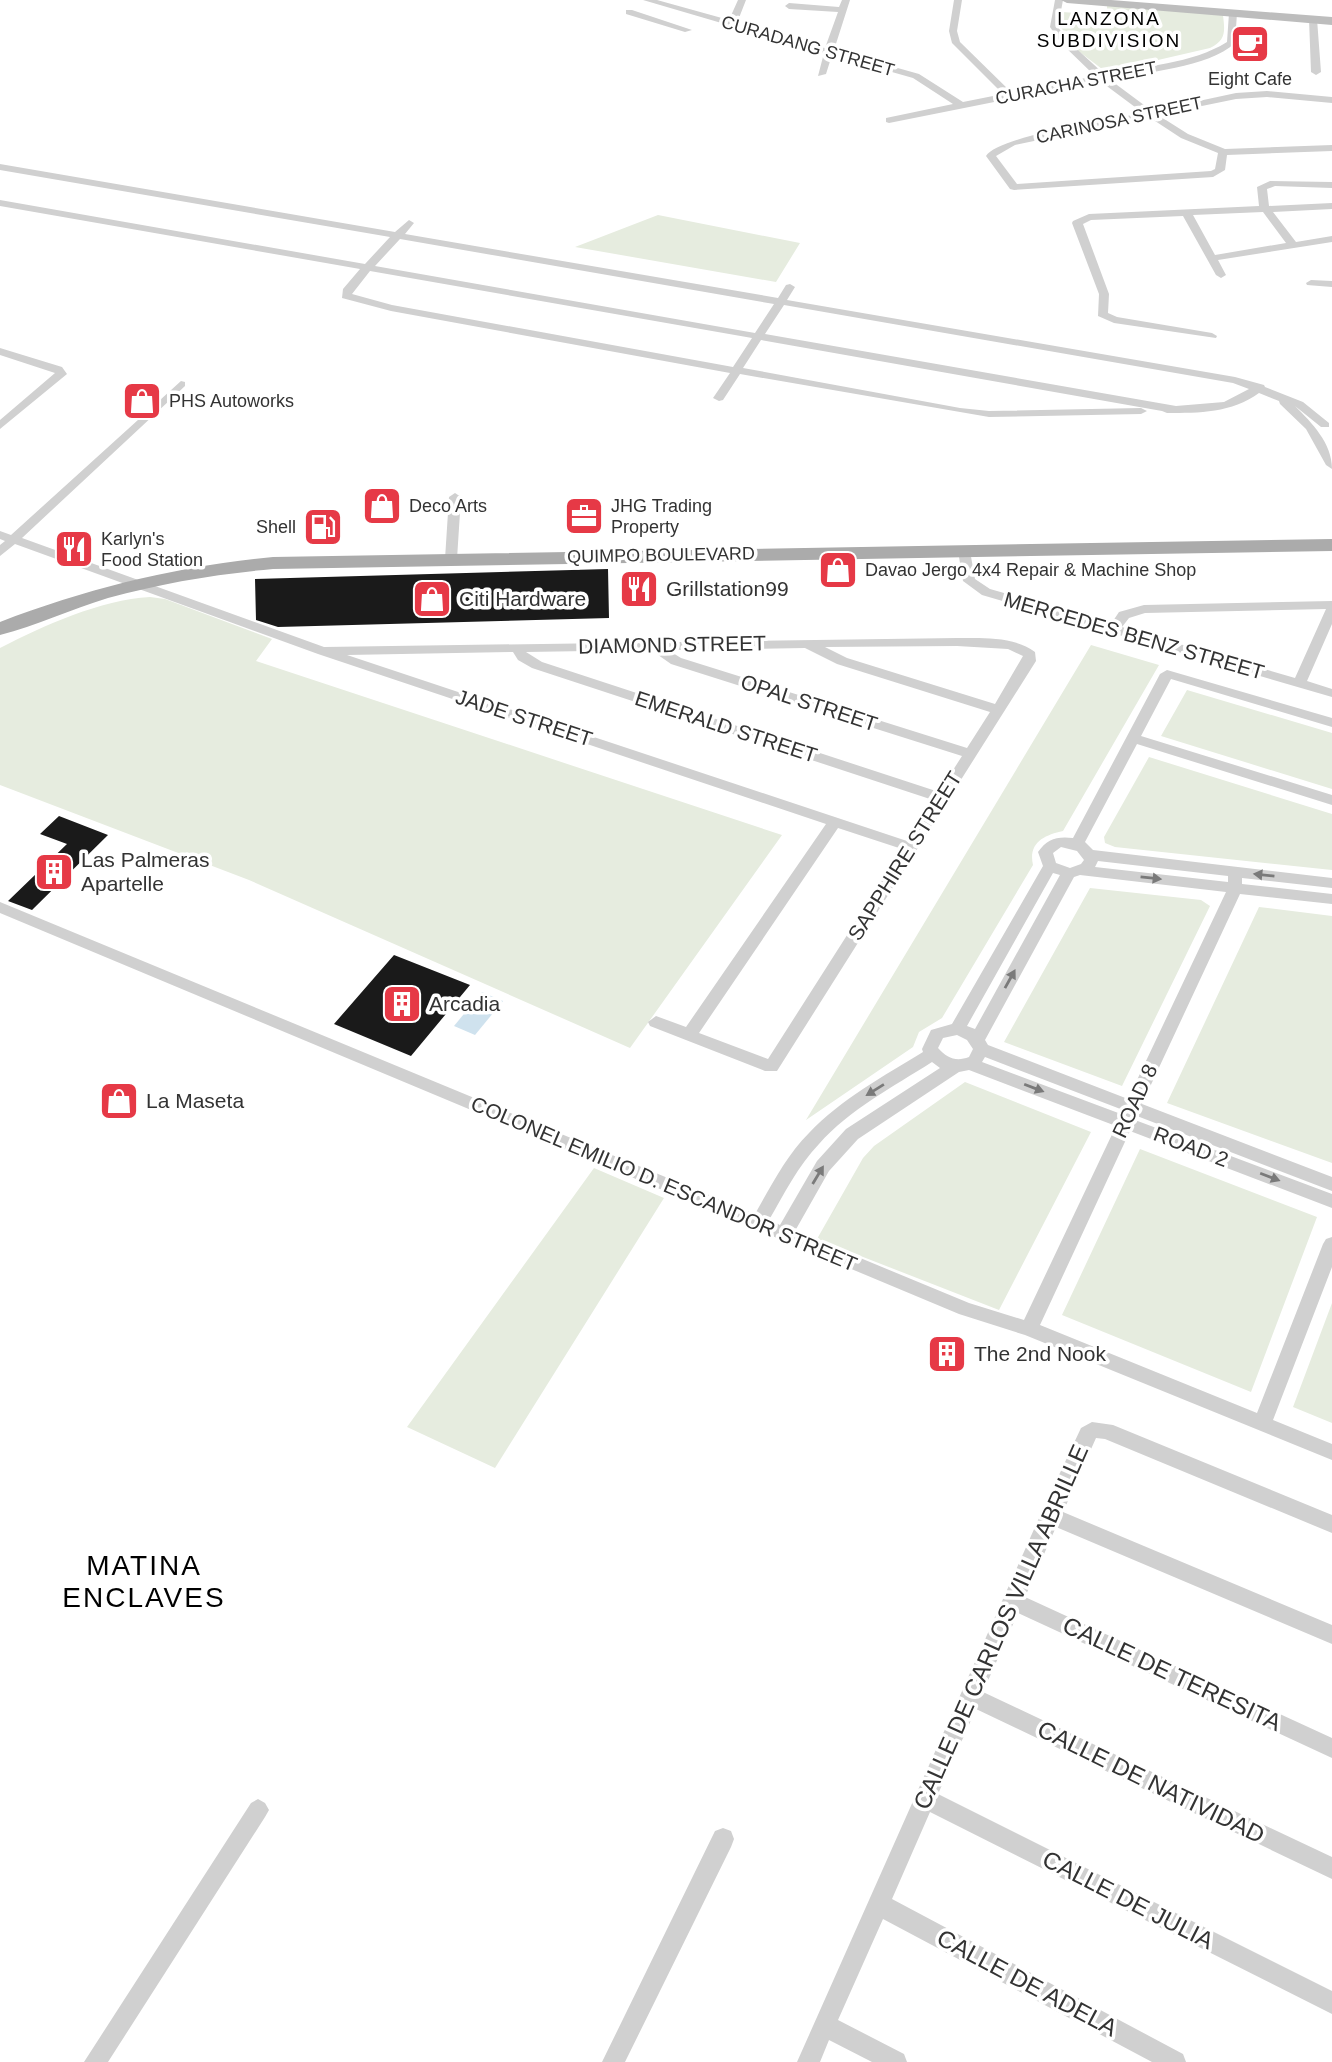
<svg xmlns="http://www.w3.org/2000/svg" width="1332" height="2062" font-family="Helvetica,sans-serif">
<style>
.green{fill:#e6ecdf}
.water{fill:#cfe2ee}
.building{fill:#1a1a1a}
.lines{fill:none;stroke-linecap:round;stroke-linejoin:round}
.street{fill:#d0d0d0;fill-rule:evenodd}
.secondary{fill:#bdbdbd;fill-rule:evenodd}
.primary{fill:#ababab;fill-rule:evenodd}
.oneway{fill:#7a7a7a}
.labels{text-anchor:middle;stroke-width:7;stroke-linejoin:round;paint-order:stroke}
.far-street-label{font-size:18px;fill:#333;stroke:#fff}
.far-poi-label{font-size:18px;fill:#333;stroke:#fff;text-anchor:start}
.far-neighbourhood-label{font-size:19px;letter-spacing:2px;fill:#000;stroke:#fff}
.poi-label{font-size:21px;fill:#333;stroke:#fff;text-anchor:start}
.street-label{font-size:21px;fill:#333;stroke:#fff}
.near-street-label{font-size:24px;fill:#333;stroke:#fff}
.near-neighbourhood-label{font-size:28px;letter-spacing:2px;fill:#000;stroke:#fff}
</style>
<rect width="100%" height="100%" fill="#fff"/>
<path class="green" d="M1107,5L1223,15C1225,32 1226,40 1210,48L1106,72L1077,50L1060,26L1062,12L1107,15Z
M658,215L800,243L776,282L575,247Z
M150,597L165,599L272,639L256,661L782,835L630,1048L249,880L0,785V648C45,625 100,600 150,597Z
M1091,645L1159,665L1063,831C1044,835 1028,843 1033,865L942,1018L919,1032L913,1047L806,1120Z
M1187,690L1332,733V789L1161,736Z
M1149,757L1332,814V870L1115,847L1105,843L1104,837Z
M1090,888L1201,900L1210,906L1122,1086L1004,1042Z
M1259,907L1332,916V1163L1167,1103Z
M965,1082L1091,1132L999,1310L817,1239L863,1158L874,1146Z
M1140,1149L1317,1217L1251,1392L1062,1315Z
M594,1168L664,1198L495,1468L407,1427Z
M1332,1303V1423L1293,1407Z"/>
<path class="water" d="M482,992L503,1001L475,1035L454,1026Z"/>
<path class="building" d="M317,516H333L330,538H314Z
M608,569L609,618L278,627L256,620L255,579Z
M59,816L108,835L32,910L8,901L67,844L40,834Z
M394,955L470,985L411,1056L334,1024Z
M942,1338L964,1347L952,1370L930,1361Z"/>
<g class="lines">
<path class="street" d="M643,0H657L729,20L738,0H746L737,23L825,48L838,12L789,9L785,6L789,3L839,7L842,0H850L834,50L919,74L963,102L1003,94L952,43L949,31L954,0H962L957,31L960,42L1012,93L1095,76L1061,43L1050,27L1055,0H1063L1058,27L1067,40L1104,74C1144,66 1192,64 1227,42L1229,13L1233,10L1237,13L1235,43C1208,68 1145,72 1109,79L1152,111L1236,93L1267,91L1332,97V103L1267,97L1236,99L1158,115L1188,134L1225,149L1332,145V151L1227,155L1225,170L1213,177L1014,190L1010,189L986,156C998,136 1114,119 1143,113L1100,81L889,123L886,122V118L953,104L913,78L832,55L826,74L818,76L824,53ZM1149,117L1181,138L1218,153L1215,169L1211,171L1017,184L996,156L1015,145Z
M626,10H632L692,30L685,32L626,14Z
M1313,16L1317,19L1321,72L1316,75L1311,72L1309,19Z
M0,164L395,232L409,220L414,223L405,234L778,298L786,285L790,284L795,287L787,300L1235,377L1264,385L1265,387L1303,402L1329,423V427H1321L1295,406C1312,423 1332,443 1332,469L1326,465L1306,429L1280,404L1279,401L1259,393C1232,413 1199,413 1167,413L1162,411L761,340L743,368L960,408L989,411L1141,408L1147,411L1141,414L989,417L740,374L723,400L719,401L713,398L730,373L391,311L342,298L343,289L360,269L0,206V200L365,264L390,237L0,170ZM400,239L774,304L755,333L375,266ZM370,271L752,338L733,367L392,305L352,294ZM784,305L1233,383L1249,389L1224,402L1176,406L765,334Z
M1270,181L1332,182V188L1275,186L1267,189L1269,206L1332,203V209L1273,212L1296,242L1332,236V242L1218,260L1226,275L1221,278L1216,275L1183,216L1091,220L1083,224L1109,294L1108,313L1117,317L1212,333L1217,336L1216,338L1114,323L1098,316L1099,294L1072,223L1073,221L1089,214L1259,206L1257,187ZM1263,212L1286,243L1215,255L1193,215Z
M1311,280L1332,281V287L1307,285L1306,283Z
M0,348L62,367L67,374L0,429V420L55,373L0,355Z
M181,381L185,382V386L22,538L324,647L957,638C983,638 1013,636 1035,652L1036,661L777,1071H765L650,1026L648,1022L656,1016L686,1027L826,824L318,654L15,544L0,556V545L5,541L0,539V531L11,535ZM957,646L1008,649L1023,656L995,704L847,658L825,647ZM805,648L837,664L990,712L967,748L681,658L668,650ZM651,650L671,664L962,756L939,792L542,662L526,652ZM513,652L518,660L532,668L933,800L907,841L347,655ZM838,828L902,849L768,1059L699,1033Z
M455,493L461,497L457,559L451,563L445,559L449,497Z
M964,547L970,551L975,579L990,589L1111,624L1119,612L1144,605L1332,601V624L1307,681L1332,689V697L982,595L963,581L958,551ZM1326,609L1295,678L1122,627L1129,618L1145,613Z
M1167,670L1332,718V727L1171,679L1141,736L1332,795V805L1137,744L1085,842L1093,850L1332,878V888L1242,878V884L1332,894V904L1240,894L1142,1104L1332,1177V1191L1137,1116L1135,1120L1332,1194V1208L1130,1131L1040,1325L1257,1413L1323,1244L1326,1239L1332,1237V1267L1273,1420L1332,1444V1460L1025,1335L959,1314L0,913V902L755,1214C771,1186 786,1156 809,1133C841,1099 884,1076 923,1052L922,1049L931,1030L952,1024L1043,866L1038,852C1047,839 1057,836 1073,838L1160,674ZM1061,847L1077,851L1084,860L1081,864L1070,868L1056,863L1053,853ZM1098,861L1228,876V882L1095,867ZM1053,873L1060,875L975,1029L967,1026ZM1080,875L1226,892L1128,1099L988,1045L985,1040L1074,877ZM957,1035L967,1040L973,1049L969,1057C956,1062 947,1058 938,1048L943,1038ZM985,1057L1123,1110L1121,1114L982,1062ZM932,1062L940,1068L846,1129L817,1161L780,1225L769,1220C784,1194 798,1166 819,1144C850,1109 893,1087 932,1062ZM969,1070L1116,1126L1024,1320L969,1303L795,1231L829,1171L858,1139L959,1072Z
M1092,1422L1113,1425L1332,1515V1533L1105,1439L1096,1438L1063,1512L1332,1625V1644L1056,1527L1025,1597L1332,1738V1758L1018,1613L983,1692L1332,1857V1879L976,1709L938,1794L1332,1991V2014L930,1812L892,1899L1183,2054L1186,2062H1152L883,1919L838,2020L904,2054L907,2062H872L829,2040L820,2062H797L1043,1509L1081,1428Z
M258,1799L265,1803L269,1810L265,1817L108,2062H84L251,1803Z
M723,1828L731,1831L734,1839L731,1847L625,2062H602L715,1831Z"/>
<path class="secondary" d="M1061,0H1111L1332,17V25L1067,3Z"/>
<path class="primary" d="M1332,539V551L273,569C217,574 162,583 108,598C71,609 36,626 0,635V622C88,588 179,566 273,557Z"/>
</g>
<defs><path id="oneway-solid" d="M-6-.8H1V-3.2L6.5 0L1 3.2V.8H-6Z" transform="scale(1.75)"/></defs>
<g class="oneway">
<use href="#oneway-solid" transform="translate(1264 875) rotate(-174)"/>
<use href="#oneway-solid" transform="translate(1151 878) rotate(6)"/>
<use href="#oneway-solid" transform="translate(1010 979) rotate(-61)"/>
<use href="#oneway-solid" transform="translate(1034 1088) rotate(21)"/>
<use href="#oneway-solid" transform="translate(875 1090) rotate(148)"/>
<use href="#oneway-solid" transform="translate(818 1175) rotate(-59)"/>
<use href="#oneway-solid" transform="translate(1270 1177) rotate(21)"/>
</g>
<defs>
<g id="cafe-square" transform="scale(2.0125)"><rect x="-9" y="-9" width="18" height="18" rx="4" fill="#e63946" stroke="#fff"/><path d="M-5.5-4.5H6V0H3Q3 3.5 0 3.5H-2.5Q-5.5 3.5-5.5 0ZM3-3.2v2h1.7v-2ZM-6 4.5H4V6H-6Z" fill="#fff"/></g>
<g id="shop-square" transform="scale(2.0125)"><rect x="-9" y="-9" width="18" height="18" rx="4" fill="#e63946" stroke="#fff"/><path d="M-5-2.5h2.3a2.7 3.5 0 0 1 5.4 0H5L5.5 6h-11ZM-1.5-2.5h3a1.5 2.3 0 0 0-3 0Z" fill="#fff"/></g>
<g id="office-square" transform="scale(2.0125)"><rect x="-9" y="-9" width="18" height="18" rx="4" fill="#e63946" stroke="#fff"/><path d="M-6-3h4V-5.5h4V-3h4V5H-6ZM-1-4.5V-3h2v-1.5ZM-6 0V1H6V0Z" fill="#fff"/></g>
<g id="fuel-square" transform="scale(2.0125)"><rect x="-9" y="-9" width="18" height="18" rx="4" fill="#e63946" stroke="#fff"/><path d="M-5.5-6h7V0h2V4h1.3V-2.5L3-4.5l.8-.8L6-3V5H2.5V1h-1V6h-7ZM-4.2-4.7v3.2H.2V-4.7Z" fill="#fff"/></g>
<g id="restaurant-square" transform="scale(2.0125)"><rect x="-9" y="-9" width="18" height="18" rx="4" fill="#e63946" stroke="#fff"/><path d="M-5-6h1v4h1v-4h1v4h1v-4h1v5L-1.5 .5V6h-2V.5L-5-1ZM5-6V6H3V1.5H1.5Q1.5-4 5-6Z" fill="#fff"/></g>
<g id="building-square" transform="scale(2.0125)"><rect x="-9" y="-9" width="18" height="18" rx="4" fill="#e63946" stroke="#fff"/><path d="M-4-6H4V6H1V3H-1V6H-4ZM-2.5-4.3h1.7v1.8h-1.7ZM.8-4.3h1.7v1.8H.8ZM-2.5-1h1.7V.8h-1.7ZM.8-1h1.7V.8H.8Z" fill="#fff"/></g>
</defs>
<g fill-rule="evenodd">
<use href="#cafe-square" x="1250" y="44"/>
<use href="#shop-square" x="142" y="401"/>
<use href="#shop-square" x="382" y="506"/>
<use href="#office-square" x="584" y="516"/>
<use href="#fuel-square" x="323" y="527"/>
<use href="#restaurant-square" x="74" y="549"/>
<use href="#shop-square" x="838" y="570"/>
<use href="#restaurant-square" x="639" y="589"/>
<use href="#shop-square" x="432" y="599"/>
<use href="#building-square" x="54" y="872"/>
<use href="#building-square" x="402" y="1004"/>
<use href="#shop-square" x="119" y="1101"/>
<use href="#building-square" x="947" y="1354"/>
</g>
<g class="labels">
<g class="far-street-label">
<text transform="translate(808 46) rotate(16)" y="6">CURADANG STREET</text>
<text transform="translate(1076 83) rotate(-11)" y="6">CURACHA STREET</text>
<text transform="translate(1119 120) rotate(-12)" y="6">CARINOSA STREET</text>
<text transform="translate(661 555) rotate(-1)" y="6">QUIMPO BOULEVARD</text>
</g>
<g class="far-poi-label">
<text x="1250" y="85" text-anchor="middle">Eight Cafe</text>
<text x="169" y="407">PHS Autoworks</text>
<text x="409" y="512">Deco Arts</text>
<text x="611" y="512">JHG Trading<tspan x="611" dy="21">Property</tspan></text>
<text x="296" y="533" text-anchor="end">Shell</text>
<text x="101" y="545">Karlyn's<tspan x="101" dy="21">Food Station</tspan></text>
<text x="865" y="576">Davao Jergo 4x4 Repair &amp; Machine Shop</text>
</g>
<g class="far-neighbourhood-label">
<text x="1109" y="25">LANZONA<tspan x="1109" dy="22">SUBDIVISION</tspan></text>
</g>
<g class="poi-label">
<text x="666" y="596">Grillstation99</text>
<text x="459" y="606">Citi Hardware</text>
<text x="81" y="867">Las Palmeras<tspan x="81" dy="24">Apartelle</tspan></text>
<text x="429" y="1011">Arcadia</text>
<text x="146" y="1108">La Maseta</text>
<text x="974" y="1361">The 2nd Nook</text>
</g>
<g class="street-label">
<text transform="translate(1134 636) rotate(16)" y="7">MERCEDES BENZ STREET</text>
<text transform="translate(672 645) rotate(-1)" y="7">DIAMOND STREET</text>
<text transform="translate(809 703) rotate(18)" y="7">OPAL STREET</text>
<text transform="translate(524 718) rotate(18)" y="7">JADE STREET</text>
<text transform="translate(726 727) rotate(18)" y="7">EMERALD STREET</text>
<text transform="translate(905 856) rotate(-58)" y="7">SAPPHIRE STREET</text>
<text transform="translate(1135 1101) rotate(-65)" y="7">ROAD 8</text>
<text transform="translate(1191 1147) rotate(21)" y="7">ROAD 2</text>
<text transform="translate(664 1184) rotate(23)" y="7">COLONEL EMILIO D. ESCANDOR STREET</text>
</g>
<g class="near-street-label">
<text transform="translate(1001 1627) rotate(-66)" y="8">CALLE DE CARLOS VILLA ABRILLE</text>
<text transform="translate(1172 1674) rotate(25)" y="8">CALLE DE TERESITA</text>
<text transform="translate(1151 1782) rotate(26)" y="8">CALLE DE NATIVIDAD</text>
<text transform="translate(1128 1900) rotate(27)" y="8">CALLE DE JULIA</text>
<text transform="translate(1027 1983) rotate(28)" y="8">CALLE DE ADELA</text>
</g>
<g class="near-neighbourhood-label">
<text x="144" y="1575">MATINA<tspan x="144" dy="32">ENCLAVES</tspan></text>
</g>
</g>
</svg>
